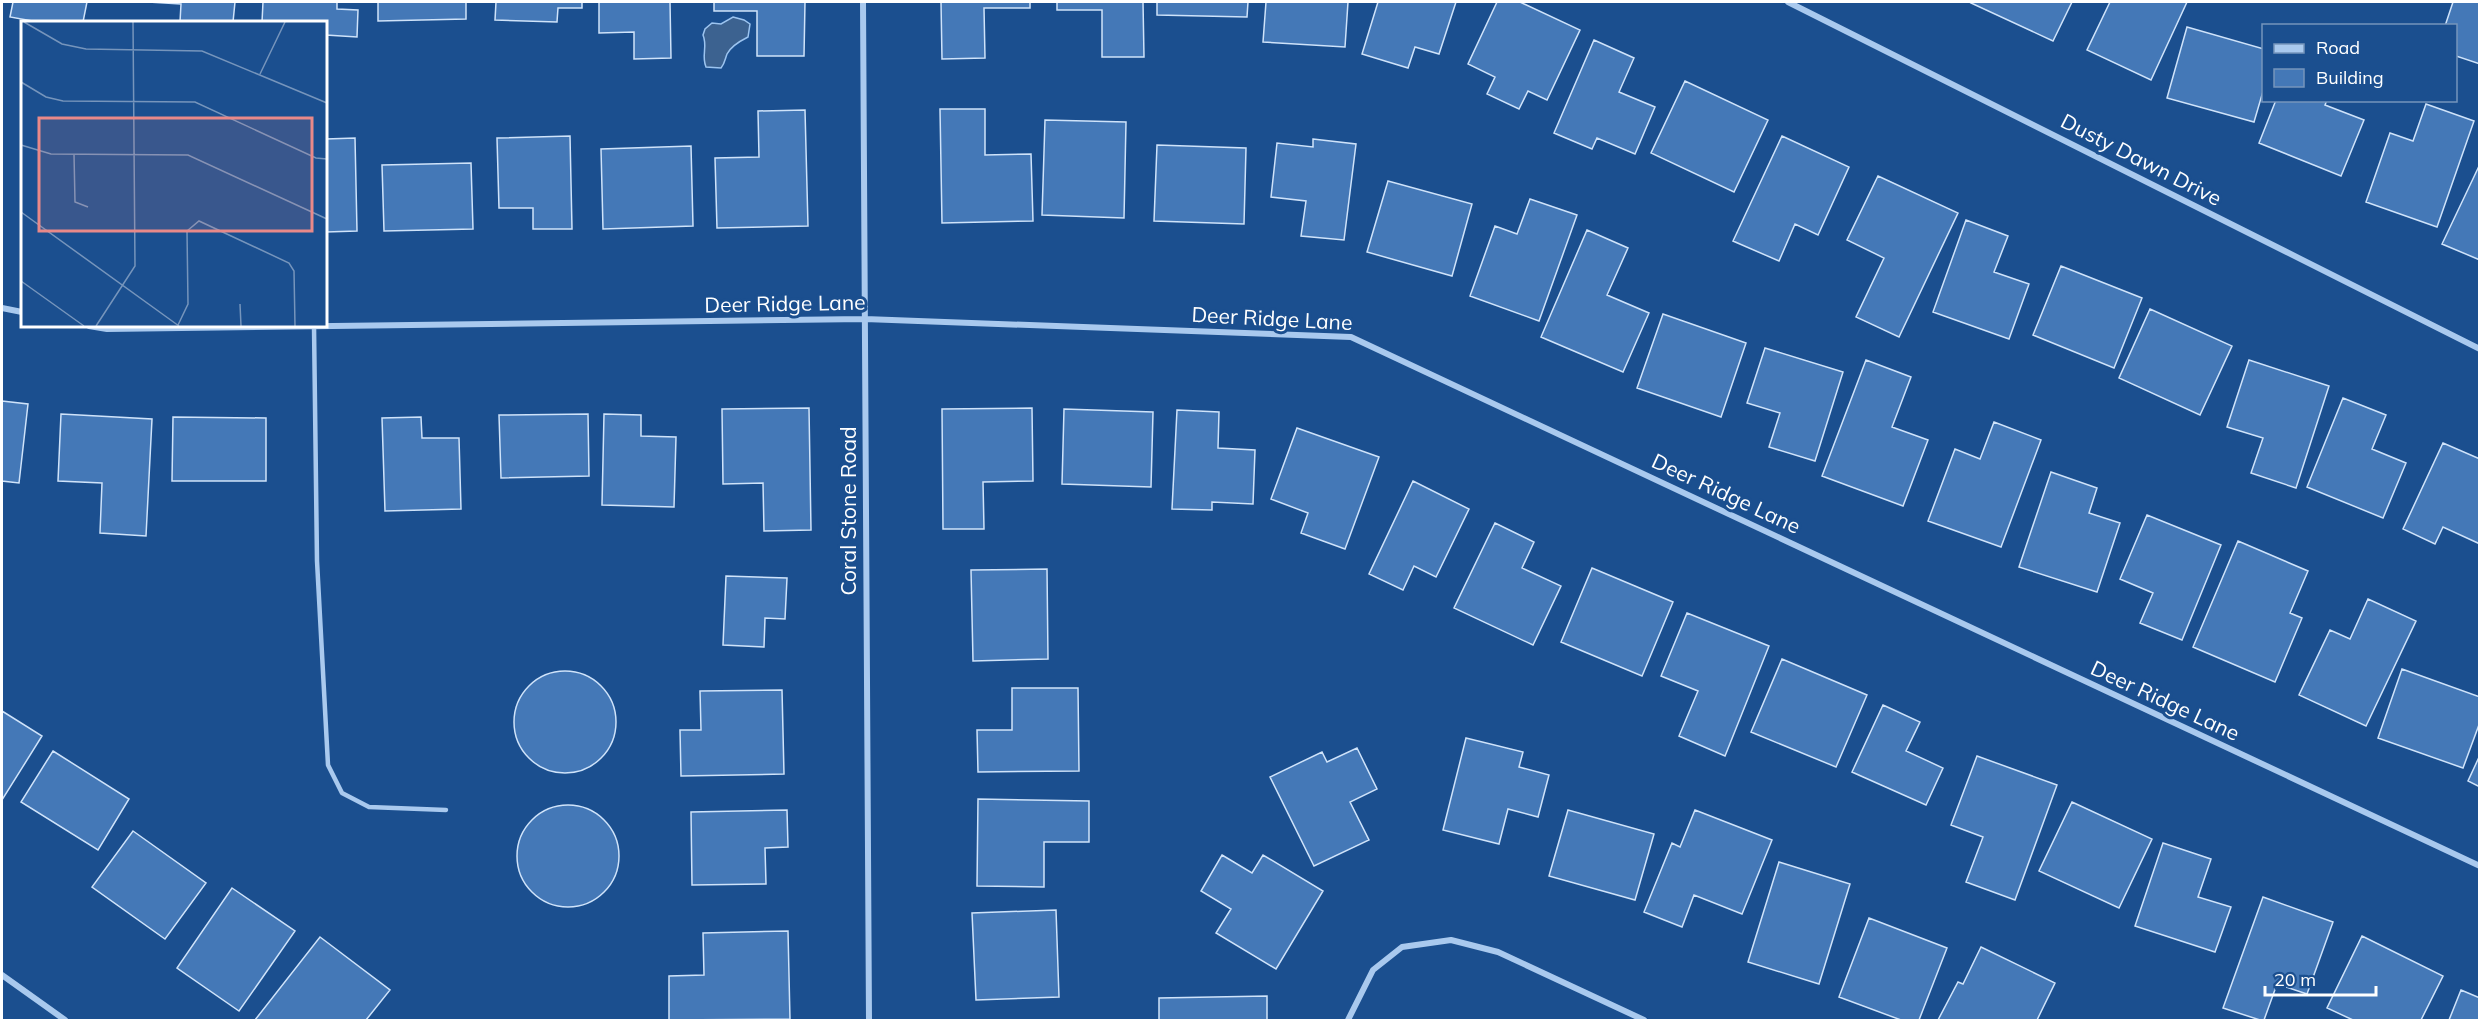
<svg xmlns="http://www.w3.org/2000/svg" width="2481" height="1022" font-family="Mulish,sans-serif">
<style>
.water{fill:#3c6290;stroke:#9cc4f0;stroke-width:1.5}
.building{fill:#4478b7;stroke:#cfe3fa;stroke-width:1.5}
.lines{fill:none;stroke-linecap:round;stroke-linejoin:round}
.service{stroke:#a9c9ee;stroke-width:4.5}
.minor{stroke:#a9c9ee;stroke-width:6}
.labels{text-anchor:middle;stroke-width:6;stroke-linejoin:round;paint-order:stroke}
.street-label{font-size:21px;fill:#fff;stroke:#1b4f8f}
.inset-road{fill:none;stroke:#7695bc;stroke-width:1.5}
.view{fill:#e88989;fill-opacity:0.15;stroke:#e88989;stroke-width:3}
.inset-edge{fill:none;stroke:#fff;stroke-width:3}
</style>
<rect width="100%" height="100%" fill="#1b4f8f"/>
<path class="water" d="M733,17L744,20L750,24L748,37C740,41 731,46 727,54C725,59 725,63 721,68L706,67C701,55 708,47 703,35L705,29L712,23L721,24Z"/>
<path class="building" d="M13,2H87L83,22H38L10,17Z
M148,2H235L233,22H180L181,4Z
M263,2H337V9L358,10L357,37L326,35V22H262Z
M378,2H466V19L378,21Z
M496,2H582V8H558L557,22L495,20Z
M599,2H670L671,58L634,59V32L599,33Z
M714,2H805L804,56H757V11H714Z
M941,2H1030V8H984L985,58L942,59Z
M1057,2H1143L1144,57H1102V10H1057Z
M1157,2H1248L1247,17L1157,15Z
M1266,2H1348L1345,47L1263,42Z
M1378,2H1456L1439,54L1415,47L1408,68L1362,54Z
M1497,2H1520L1580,30L1547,100L1528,91L1519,109L1487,94L1495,77L1468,64Z
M1972,2H2072L2053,41L1971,3Z
M2110,2H2187L2151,80L2087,50Z
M2453,2H2480V64L2456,56V26H2445Z
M2187,27L2264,49V88L2254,122L2167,98Z
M1594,40L1634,58L1619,92L1655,107L1635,154L1597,138L1592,149L1554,133Z
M1685,81L1768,120L1734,192L1651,153Z
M2276,100H2327L2325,105L2364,120L2341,176L2259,143Z
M2426,104L2474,121L2437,227L2366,202L2390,133L2413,141Z
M940,109H985V155L1031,154L1033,221L942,223Z
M805,110L808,226L717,228L715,158L759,157L758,111Z
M1045,120L1126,122L1124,218L1042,215Z
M570,136L572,229H533V208H499L497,138Z
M1782,136L1849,167L1818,235L1795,224L1779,261L1733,241Z
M355,138L357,231L326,232V139Z
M1313,139L1356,144L1344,240L1301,236L1306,201L1271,197L1277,143L1313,147Z
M1157,145L1246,148L1244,224L1154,221Z
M691,146L693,226L603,229L601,149Z
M471,163L473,229L384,231L382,165Z
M2480,164V260L2442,244Z
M1878,176L1958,213L1899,337L1856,317L1884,258L1847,240Z
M1388,181L1472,204L1452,276L1367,252Z
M1530,199L1577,215L1539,321L1470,296L1495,226L1517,234Z
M1966,220L2008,236L1994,272L2029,284L2009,339L1933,312Z
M1587,230L1628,248L1607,295L1649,313L1623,372L1541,337Z
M2061,266L2142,298L2114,368L2033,335Z
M2150,309L2232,346L2200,415L2119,378Z
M1663,314L1746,343L1721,417L1637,388Z
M1765,348L1843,372L1815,461L1769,447L1780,413L1747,403Z
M1866,360L1911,377L1892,427L1928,440L1903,506L1822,476Z
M2249,360L2329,386L2296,488L2251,473L2263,438L2227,427Z
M2343,398L2386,415L2372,449L2406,463L2383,518L2307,487Z
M2,401L28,404L19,483L2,481Z
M809,408L811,530L764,531L763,483L723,484L722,409Z
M1032,408L1033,481L983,482L984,529H943L942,409Z
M1064,409L1153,412L1151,487L1062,484Z
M1177,410L1219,412L1218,448L1255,450L1253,504L1212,502V510L1172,509Z
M61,414L152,419L146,536L100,533L102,483L58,481Z
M588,414L589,476L501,478L499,415Z
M604,414L641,415V436L676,437L674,507L602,505Z
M173,417L266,418V481H172Z
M421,417L422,438H459L461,509L385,511L382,418Z
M1994,422L2041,440L2001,547L1928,521L1955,449L1980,459Z
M1297,428L1379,457L1345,549L1301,533L1308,513L1271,499Z
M2443,443L2480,459V544L2443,527L2435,544L2403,529Z
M2051,472L2097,488L2089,513L2120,523L2097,592L2019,567Z
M1413,481L1469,509L1436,577L1414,566L1403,590L1369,574Z
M2147,515L2221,545L2182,640L2140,623L2153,593L2120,579Z
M1495,523L1534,542L1522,568L1561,586L1533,645L1454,608Z
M2238,541L2308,571L2290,613L2302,618L2275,682L2193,647Z
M1592,568L1673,602L1642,676L1561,642Z
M1047,569L1048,659L973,661L971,570Z
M726,576L787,578L785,619L765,618L764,647L723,645Z
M2368,599L2416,621L2366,726L2299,695L2330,630L2350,639Z
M1687,613L1769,646L1725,756L1679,736L1698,691L1661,676Z
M1782,659L1867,695L1836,767L1751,732Z
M2402,669L2480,697V722L2463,768L2378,738Z
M514 722a51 51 0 1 1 102 0a51 51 0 1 1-102 0Z
M1012,688H1078L1079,771L978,772L977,730H1012Z
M782,690L784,774L681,776L680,730H701L700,691Z
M1883,705L1920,722L1906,751L1943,768L1926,805L1852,772Z
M2,711L42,736L2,800Z
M1466,738L1523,752L1519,767L1549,775L1538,817L1508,809L1499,844L1443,830Z
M1357,748L1377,789L1350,802L1369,840L1314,866L1270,777L1322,752L1327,762Z
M53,751L129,799L98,850L21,802Z
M2480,755V787L2468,781Z
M1977,756L2057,785L2015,900L1966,882L1983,837L1951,825Z
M978,799L1089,801V842H1044V887L977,886Z
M2072,802L2152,839L2119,908L2039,871Z
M517 856a51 51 0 1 1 102 0a51 51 0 1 1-102 0Z
M787,810L788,847L765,848L766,884L692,885L691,812Z
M1568,810L1654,834L1635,900L1549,876Z
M1695,810L1772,840L1742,914L1694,895L1682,927L1644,912L1672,843L1680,847Z
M133,831L206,883L165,939L92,887Z
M2163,843L2211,859L2198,897L2231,907L2215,952L2135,926Z
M1222,855L1252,873L1263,855L1323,891L1276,969L1216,933L1231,909L1201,891Z
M1779,862L1850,884L1819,984L1748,962Z
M232,888L295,931L239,1011L177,968Z
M2263,897L2333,922L2307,994L2277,984L2264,1020H2260L2223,1008Z
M1056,910L1059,997L976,1000L972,913Z
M1869,918L1947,948L1919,1020H1901L1839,997Z
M788,931L790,1019L669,1020V976L704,975L703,933Z
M2362,936L2443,976L2421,1020H2353L2327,1008Z
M320,937L390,990L366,1020H255Z
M1981,947L2055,983L2037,1020H1938L1958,982L1963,984Z
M2461,990L2480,998V1020H2449Z
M1267,996V1020H1159V998Z"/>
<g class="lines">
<path class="service" d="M314,326L317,561L328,765L342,793L369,807L446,810"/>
<path class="minor" d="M863,2L869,1020
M1788,2L2480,349
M2,308L22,312
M89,326L107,329L865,319L1351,337L2480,866
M2,975L65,1020
M1348,1020L1373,970L1402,947L1451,940L1498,952L1644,1020"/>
</g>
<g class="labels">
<g class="street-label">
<text transform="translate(2141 160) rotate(27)" y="7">Dusty Dawn Drive</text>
<text transform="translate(785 304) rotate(-1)" y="7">Deer Ridge Lane</text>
<text transform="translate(1272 319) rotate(3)" y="7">Deer Ridge Lane</text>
<text transform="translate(1726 494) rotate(25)" y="7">Deer Ridge Lane</text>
<text transform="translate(849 511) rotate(-90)" y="7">Coral Stone Road</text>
<text transform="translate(2165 701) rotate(25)" y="7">Deer Ridge Lane</text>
</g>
</g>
<g transform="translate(21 21)">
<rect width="306" height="306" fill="#1b4f8f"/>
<path class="inset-road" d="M3,1L41,23L65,28L181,30L306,82M239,53L264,1M0,61L25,76L42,80L174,81L295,137L306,138M0,124L30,133L167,134L306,198M53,133L54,181L67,186M0,191L158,305M0,260L63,305M219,283L220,305M157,304L167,283L166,210L178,200L268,242L273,250L274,305M75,305L114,245L112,1"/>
<path class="view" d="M18,97H291V210H18Z"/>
<rect width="306" height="306" class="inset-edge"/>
</g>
<rect width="2481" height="1022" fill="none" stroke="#ffffff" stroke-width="6"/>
<rect x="2262" y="24" width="195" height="78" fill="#1b4f8f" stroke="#7695bc" stroke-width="1.5"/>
<rect x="2274" y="44" width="30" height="9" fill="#a9c9ee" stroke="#7695bc" stroke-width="1.5"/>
<text x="2316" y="54" font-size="18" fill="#ffffff">Road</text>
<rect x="2274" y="69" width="30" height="18" fill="#4478b7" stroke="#7695bc" stroke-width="1.5"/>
<text x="2316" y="84" font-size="18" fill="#ffffff">Building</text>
<path d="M2265 986v9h111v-9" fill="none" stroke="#ffffff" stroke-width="3"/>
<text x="2274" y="986" font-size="18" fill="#ffffff" stroke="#1b4f8f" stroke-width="4.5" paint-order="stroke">20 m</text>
</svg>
